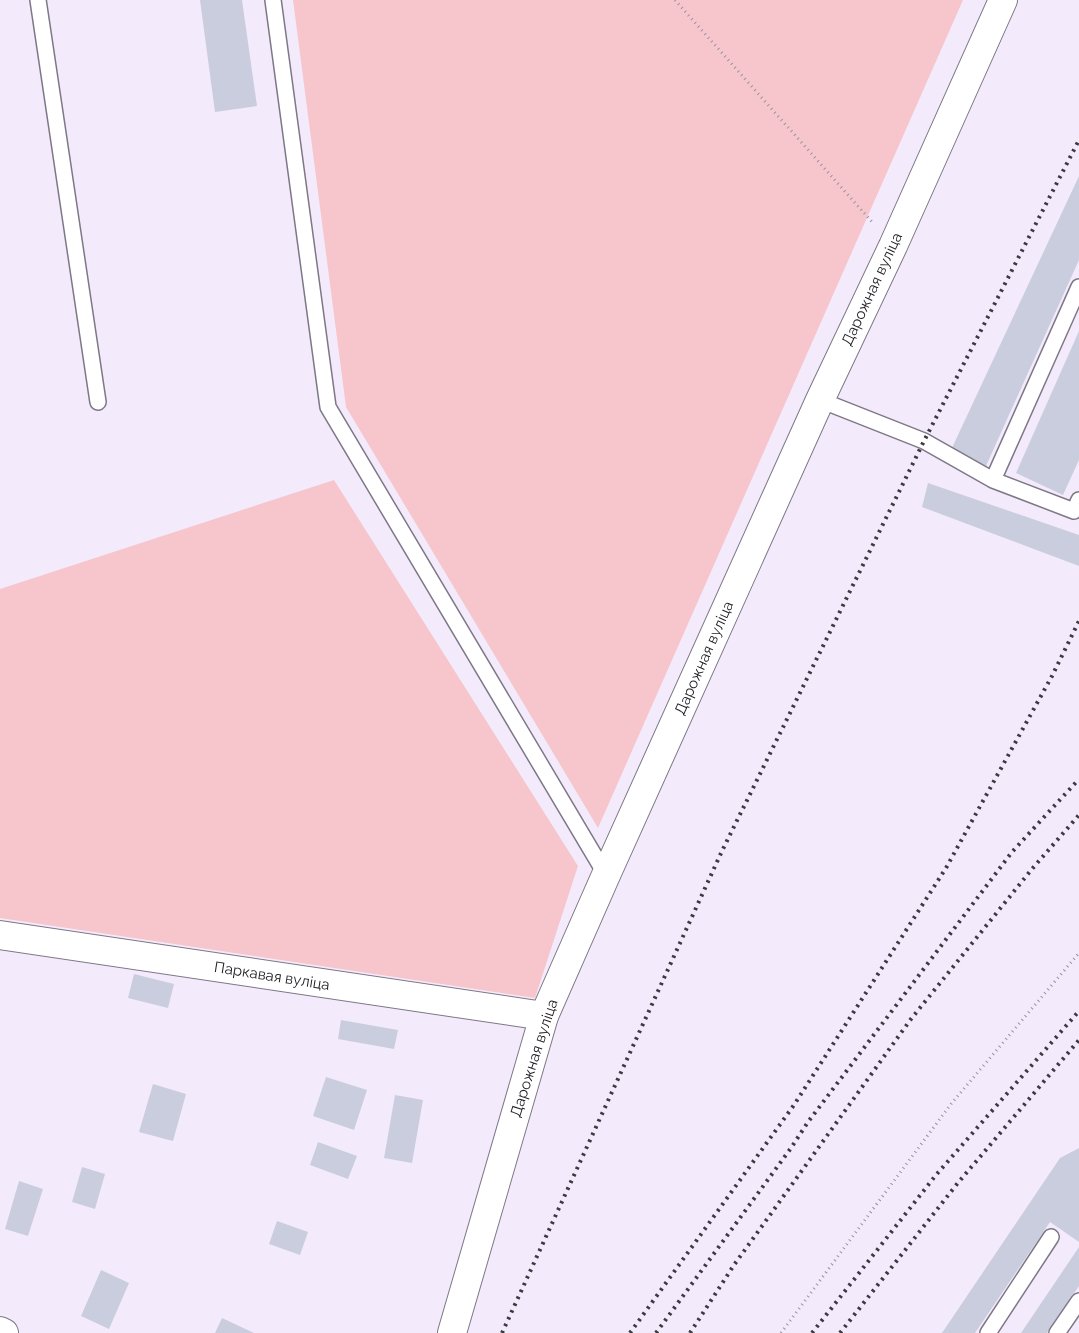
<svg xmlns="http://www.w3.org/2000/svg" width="1079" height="1333" font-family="Raleway,sans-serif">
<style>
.green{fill:#f7c6cd}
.building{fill:#cacdde}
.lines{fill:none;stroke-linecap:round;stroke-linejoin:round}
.service-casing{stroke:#7e7786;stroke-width:18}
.minor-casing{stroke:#7e7786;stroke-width:30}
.tertiary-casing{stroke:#7e7786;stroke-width:30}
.path{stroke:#98929e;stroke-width:3;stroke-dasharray:1 4;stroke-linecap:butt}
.service{stroke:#fff;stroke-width:15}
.minor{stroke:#fff;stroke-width:28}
.tertiary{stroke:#fff;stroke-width:28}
.rail{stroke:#3d3941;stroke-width:4;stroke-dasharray:2.5 5;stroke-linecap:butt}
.labels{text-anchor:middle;stroke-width:4;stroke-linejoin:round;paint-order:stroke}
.street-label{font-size:15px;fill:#1e1b21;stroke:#fff}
</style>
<rect width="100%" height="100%" fill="#f3ebfb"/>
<path class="green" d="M293,0H963L598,828L346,407Z
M334,480L578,866L535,998L0,918V589Z"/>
<path class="building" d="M200,0H242L257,106L215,112Z
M1079,176V260L986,466L951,450Z
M1079,331V460L1063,495L1016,473Z
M928,483L1079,535V566L922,507Z
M134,974L174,984L168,1008L128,998Z
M341,1020L398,1030L394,1049L338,1039Z
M326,1077L367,1090L354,1130L313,1116Z
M153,1084L186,1094L173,1141L139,1132Z
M395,1095L423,1100L412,1163L384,1158Z
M318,1142L357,1156L348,1179L310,1165Z
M1079,1148V1242L1050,1222L975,1333H942L1060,1158Z
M82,1167L105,1174L95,1209L72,1202Z
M19,1181L43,1189L28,1236L5,1229Z
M277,1221L308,1232L300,1255L269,1244Z
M1079,1247V1286L1047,1333H1021Z
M101,1270L129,1283L109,1329L81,1316Z
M222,1318L254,1333H215Z"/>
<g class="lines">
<g class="service-casing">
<path id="service" d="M38,0L98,402
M273,0L328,407L606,875
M820,400L924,441L993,480L1079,287
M993,480L1074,511L1079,500
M988,1333L1051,1237
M1057,1333L1079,1301"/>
</g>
<g class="minor-casing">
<path id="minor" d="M544,1016L606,875L820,400L893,246L1003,0
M0,1331L4,1333"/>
</g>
<g class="tertiary-casing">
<path id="tertiary" d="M0,935L544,1016L452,1333"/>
</g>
<path class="path" d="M675,0L873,223
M781,1333L951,1104L1079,953"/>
<use href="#service" class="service"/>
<use href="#minor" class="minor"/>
<use href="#tertiary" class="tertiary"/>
<path class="rail" d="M502,1333L722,851L924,441L1079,140
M630,1333L794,1105L946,868L1052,676L1079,621
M656,1333L791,1148L808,1122L1012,852L1079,779
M690,1333L734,1265L911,1019L1032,869L1079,815
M812,1333L936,1175L1079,1011
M840,1333L957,1184L1079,1040"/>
</g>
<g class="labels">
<g class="street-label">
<text transform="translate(872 289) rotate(-65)" y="5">Дарожная вуліца</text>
<text transform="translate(704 658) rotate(-66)" y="5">Дарожная вуліца</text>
<text transform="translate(272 976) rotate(9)" y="5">Паркавая вуліца</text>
<text transform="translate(534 1058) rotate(-72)" y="5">Дарожная вуліца</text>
</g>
</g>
</svg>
